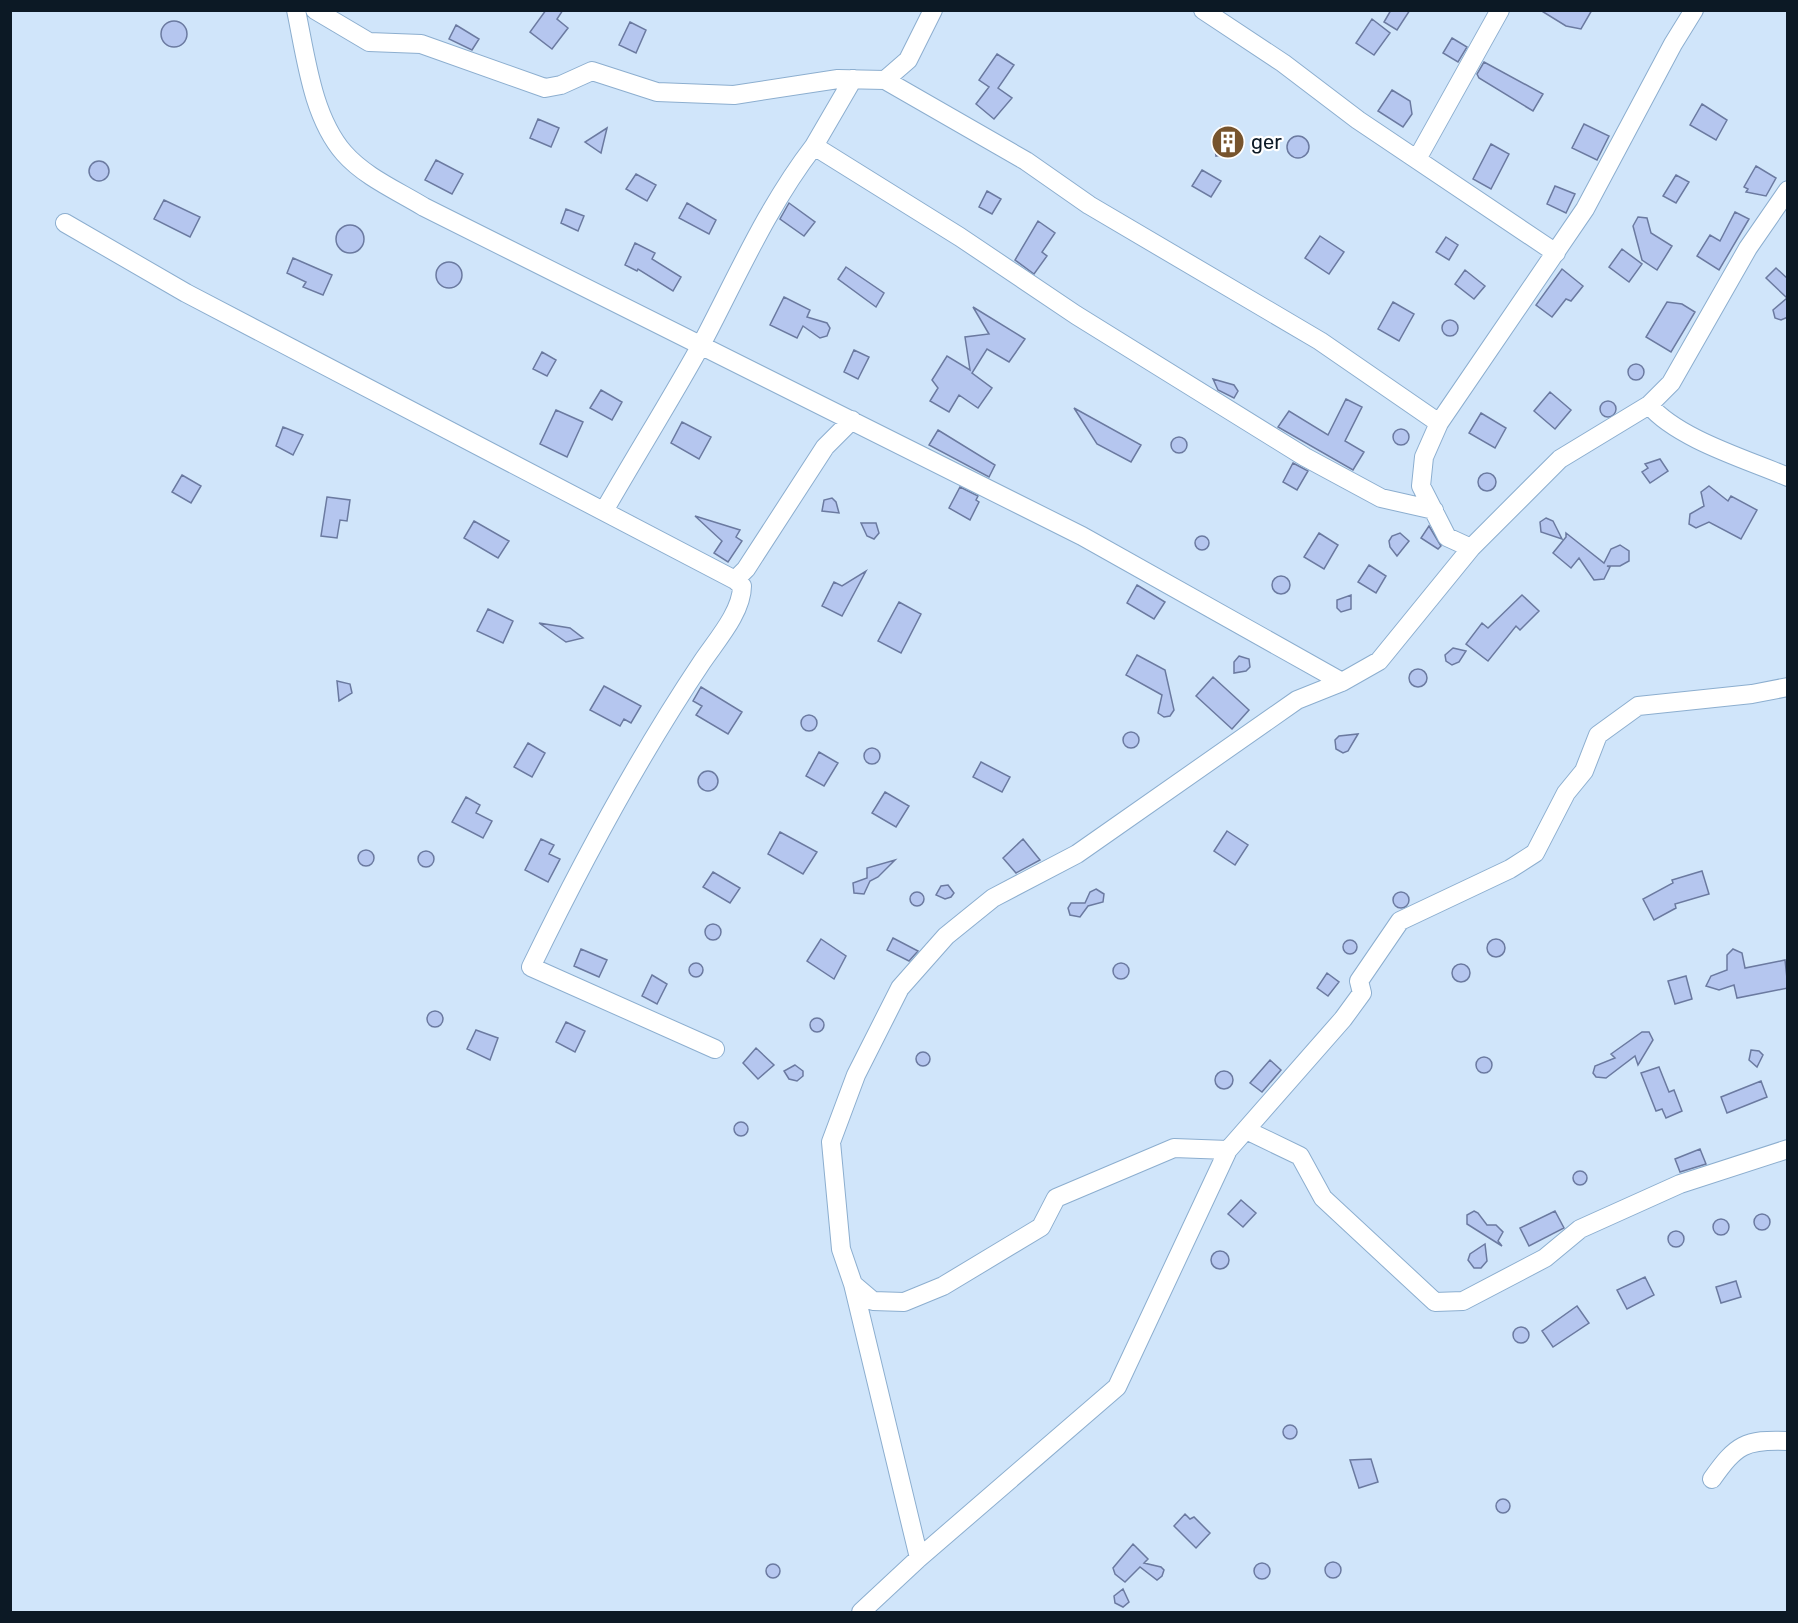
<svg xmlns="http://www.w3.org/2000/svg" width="1798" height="1623" font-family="Rubik,sans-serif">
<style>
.building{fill:#b5c6ef;stroke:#6b7aa0;stroke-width:1.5}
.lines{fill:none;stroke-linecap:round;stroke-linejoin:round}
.minor-casing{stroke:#8caecf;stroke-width:20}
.minor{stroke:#fff;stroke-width:18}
.labels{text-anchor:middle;stroke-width:4.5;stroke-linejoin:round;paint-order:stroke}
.poi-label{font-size:20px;fill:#0c1925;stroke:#fff;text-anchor:start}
</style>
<rect width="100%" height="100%" fill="#d0e5fa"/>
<path class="building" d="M546,10H563L557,19L568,28L552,49L530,32Z
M1391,10H1410L1397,30L1384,22Z
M1540,10H1592L1581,29L1566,26Z
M1372,19L1390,33L1374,55L1356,43Z
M161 34a13 13 0 1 1 26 0a13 13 0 1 1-26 0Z
M630,22L646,30L636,53L619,45Z
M456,25L479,39L472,50L449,39Z
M1452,38L1467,47L1458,62L1443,53Z
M997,54L1014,65L998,88L1012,98L994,119L976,104L989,87L979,80Z
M1484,62L1543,94L1533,111L1479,78L1477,74Z
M1392,90L1410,101L1412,114L1403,127L1378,111Z
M1702,104L1727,120L1716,140L1690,125Z
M538,119L559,128L551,147L530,138Z
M1584,124L1609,136L1597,160L1572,148Z
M1221,127L1242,145L1232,153L1216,156L1214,140Z
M607,128L601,153L585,142Z
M1287 147a11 11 0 1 1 22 0a11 11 0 1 1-22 0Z
M1491,144L1509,154L1491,189L1473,179Z
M436,160L463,174L452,194L425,180Z
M89 171a10 10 0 1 1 20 0a10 10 0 1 1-20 0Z
M1756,166L1776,178L1766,196L1746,192L1748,189L1744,187Z
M1202,170L1221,181L1211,197L1192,186Z
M636,174L656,185L647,201L626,189Z
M1676,175L1689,182L1676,203L1663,196Z
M1555,186L1575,194L1566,213L1547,204Z
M987,191L1001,199L992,214L979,207Z
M164,200L200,217L190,237L154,219Z
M687,203L716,220L709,234L679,218Z
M789,203L815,222L804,236L780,219Z
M566,209L584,216L578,231L561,223Z
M1735,212L1749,219L1719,270L1697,256L1710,235L1720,241Z
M1638,217L1647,218L1651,233L1672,246L1657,270L1642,260L1633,226Z
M1038,221L1055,233L1042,252L1047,256L1034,274L1015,260Z
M336 239a14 14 0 1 1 28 0a14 14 0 1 1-28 0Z
M1320,236L1344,252L1329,274L1305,258Z
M1446,237L1458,245L1449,260L1436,252Z
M635,243L655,253L652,259L681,277L673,291L638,269L637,271L625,265Z
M1622,249L1642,264L1629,282L1609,267Z
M293,258L332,275L323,295L303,287L306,282L287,273Z
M436 275a13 13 0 1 1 26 0a13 13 0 1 1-26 0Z
M846,267L884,293L876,307L838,279Z
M1776,268L1788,279V317L1781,320L1775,318L1773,310L1787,298L1766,278Z
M1562,269L1583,286L1571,301L1566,299L1552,317L1536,305Z
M1465,270L1485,286L1474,299L1455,284Z
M784,297L810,310L807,317L827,323L830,328L827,336L820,338L803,326L797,338L770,325Z
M1393,302L1414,314L1399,341L1378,329Z
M1667,302L1682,304L1695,312L1671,352L1646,337Z
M973,307L1025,339L1009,362L987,349L972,373L992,388L978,408L959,395L949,412L930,401L938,388L932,380L947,356L970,370L965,337L989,334Z
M1442 328a8 8 0 1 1 16 0a8 8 0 1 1-16 0Z
M854,350L869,357L858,379L844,372Z
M542,352L556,360L547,376L533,369Z
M1628 372a8 8 0 1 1 16 0a8 8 0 1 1-16 0Z
M1213,379L1234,385L1238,391L1234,398L1218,390Z
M601,390L622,402L612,420L590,408Z
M1550,392L1571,410L1555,429L1534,411Z
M1346,399L1362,407L1345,441L1364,452L1353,470L1278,427L1289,411L1328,435Z
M1600 409a8 8 0 1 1 16 0a8 8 0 1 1-16 0Z
M1074,408L1141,445L1131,462L1097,444Z
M556,410L583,422L567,457L540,444Z
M1481,413L1506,428L1495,448L1469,433Z
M682,422L711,437L699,459L671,443Z
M283,427L303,435L293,455L276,446Z
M1393 437a8 8 0 1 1 16 0a8 8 0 1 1-16 0Z
M938,430L995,465L989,477L929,445Z
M1171 445a8 8 0 1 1 16 0a8 8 0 1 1-16 0Z
M1660,459L1668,471L1650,483L1642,472L1648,468L1645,464Z
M1293,463L1308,471L1297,490L1283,482Z
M1478 482a9 9 0 1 1 18 0a9 9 0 1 1-18 0Z
M182,475L201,486L191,503L172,492Z
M1709,486L1728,501L1731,496L1757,510L1741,539L1709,522L1696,528L1689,524L1690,514L1704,506L1701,492Z
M960,487L978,496L976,500L979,502L970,520L949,508Z
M327,497L350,500L347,521L340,520L337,538L321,536Z
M832,498L836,502L839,513L822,511L824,500Z
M695,516L740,530L736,537L742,541L728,562L714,553L722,541Z
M1546,518L1553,521L1562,539L1541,532L1540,522Z
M474,521L509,541L498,558L464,538Z
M861,523H876L879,533L874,539L867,536Z
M1429,526L1441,546L1438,549L1421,538Z
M1319,533L1338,545L1324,569L1304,557Z
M1400,533L1409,541L1397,556L1390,547L1389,541L1392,536Z
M1566,533L1604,563L1611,549L1620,545L1629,551V561L1620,566H1607L1610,567L1604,579L1594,580L1579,558L1571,568L1553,553L1566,537Z
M1195 543a7 7 0 1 1 14 0a7 7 0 1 1-14 0Z
M1369,565L1386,576L1376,593L1358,582Z
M866,571L842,616L822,606L834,582L842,586Z
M1272 585a9 9 0 1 1 18 0a9 9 0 1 1-18 0Z
M1137,585L1165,602L1154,619L1127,603Z
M1351,595V609L1341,612L1337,608V600Z
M1522,595L1539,611L1520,630L1516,626L1488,661L1466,644L1482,623L1488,628Z
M899,602L921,614L901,653L878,641Z
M488,609L513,621L503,643L477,631Z
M539,623L570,628L583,638L566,642Z
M1453,648L1466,651L1459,662L1452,665L1446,661L1445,655Z
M1137,655L1165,670L1174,710L1170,716L1164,717L1158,713L1162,695L1126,675Z
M1239,656L1249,659L1250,667L1246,671L1234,673V662Z
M1409 678a9 9 0 1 1 18 0a9 9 0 1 1-18 0Z
M1213,677L1249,710L1232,729L1196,696Z
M337,681L350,684L352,693L339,701Z
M604,686L641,706L631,723L624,719L620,726L590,710Z
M701,687L742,712L728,734L696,715L702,706L693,701Z
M801 723a8 8 0 1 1 16 0a8 8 0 1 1-16 0Z
M1123 740a8 8 0 1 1 16 0a8 8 0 1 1-16 0Z
M1358,734L1348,751L1343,753L1336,749L1335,740L1339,736Z
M528,743L545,753L532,777L514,767Z
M864 756a8 8 0 1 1 16 0a8 8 0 1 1-16 0Z
M819,752L838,763L824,786L806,776Z
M981,762L1010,777L1002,792L973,777Z
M698 781a10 10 0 1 1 20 0a10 10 0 1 1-20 0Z
M885,792L909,806L896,827L872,813Z
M466,797L480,805L476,813L492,821L483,838L452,822Z
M1227,831L1248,845L1235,865L1214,851Z
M780,832L817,852L803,874L768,854Z
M541,839L554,845L549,854L560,859L548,882L525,870Z
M1023,839L1040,860L1016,873L1003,858Z
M358 858a8 8 0 1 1 16 0a8 8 0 1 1-16 0Z
M418 859a8 8 0 1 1 16 0a8 8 0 1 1-16 0Z
M895,860L878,877L870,881L864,894L854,893L853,883L867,878V868Z
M1702,871L1709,894L1675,904L1676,908L1654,920L1643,899L1673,883L1672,880Z
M713,872L740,888L730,903L703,887Z
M948,885L954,893L951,897L945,899L936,895L941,886Z
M1096,889L1104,894L1103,902L1088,906L1080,917L1070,915L1068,908L1071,903H1085L1090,892Z
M910 899a7 7 0 1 1 14 0a7 7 0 1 1-14 0Z
M1393 900a8 8 0 1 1 16 0a8 8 0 1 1-16 0Z
M705 932a8 8 0 1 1 16 0a8 8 0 1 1-16 0Z
M893,938L918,951L909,961L887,950Z
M821,939L846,956L834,979L807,961Z
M1487 948a9 9 0 1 1 18 0a9 9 0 1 1-18 0Z
M1343 947a7 7 0 1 1 14 0a7 7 0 1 1-14 0Z
M581,949L607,960L599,977L574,966Z
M1733,949L1742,953L1745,968L1785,960L1788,988L1737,998L1734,985L1719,990L1706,986L1711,976L1727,970V955Z
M1113 971a8 8 0 1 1 16 0a8 8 0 1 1-16 0Z
M689 970a7 7 0 1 1 14 0a7 7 0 1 1-14 0Z
M1452 973a9 9 0 1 1 18 0a9 9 0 1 1-18 0Z
M1327,973L1339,982L1328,996L1317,988Z
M652,975L667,984L657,1004L642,996Z
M1686,976L1692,999L1675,1004L1668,981Z
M427 1019a8 8 0 1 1 16 0a8 8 0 1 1-16 0Z
M810 1025a7 7 0 1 1 14 0a7 7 0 1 1-14 0Z
M566,1022L585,1031L575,1052L556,1042Z
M476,1030L498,1038L490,1060L467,1049Z
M1642,1032H1649L1653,1040L1638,1065L1635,1056L1606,1078L1596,1077L1593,1073L1595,1066L1615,1058L1611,1054Z
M756,1048L774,1065L758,1079L743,1063Z
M1751,1050L1759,1051L1763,1055L1757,1067L1749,1060Z
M916 1059a7 7 0 1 1 14 0a7 7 0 1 1-14 0Z
M1476 1065a8 8 0 1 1 16 0a8 8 0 1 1-16 0Z
M1270,1060L1281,1070L1262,1092L1250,1083Z
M795,1065L803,1071V1076L797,1081L789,1079L784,1071Z
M1659,1067L1669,1092L1674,1090L1682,1111L1666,1118L1662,1109L1656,1111L1641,1073Z
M1215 1080a9 9 0 1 1 18 0a9 9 0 1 1-18 0Z
M1761,1081L1767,1097L1727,1113L1721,1097Z
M734 1129a7 7 0 1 1 14 0a7 7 0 1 1-14 0Z
M1700,1149L1706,1164L1680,1172L1675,1159Z
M1573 1178a7 7 0 1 1 14 0a7 7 0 1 1-14 0Z
M1241,1200L1256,1213L1243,1227L1228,1214Z
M1474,1211L1478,1213L1487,1225H1496L1503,1232L1498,1241L1502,1246L1467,1224V1215Z
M1555,1211L1564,1228L1529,1246L1520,1228Z
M1754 1222a8 8 0 1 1 16 0a8 8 0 1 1-16 0Z
M1713 1227a8 8 0 1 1 16 0a8 8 0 1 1-16 0Z
M1668 1239a8 8 0 1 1 16 0a8 8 0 1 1-16 0Z
M1485,1244L1487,1261L1481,1268H1474L1468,1260L1470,1254Z
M1211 1260a9 9 0 1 1 18 0a9 9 0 1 1-18 0Z
M1645,1277L1654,1295L1627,1309L1617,1290Z
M1736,1281L1741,1297L1721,1303L1716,1287Z
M1577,1306L1589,1323L1553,1347L1542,1331Z
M1513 1335a8 8 0 1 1 16 0a8 8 0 1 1-16 0Z
M1283 1432a7 7 0 1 1 14 0a7 7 0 1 1-14 0Z
M1371,1459L1378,1482L1359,1488L1350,1460Z
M1496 1506a7 7 0 1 1 14 0a7 7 0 1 1-14 0Z
M1185,1514L1190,1519L1194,1517L1210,1533L1196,1548L1174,1526Z
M1133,1544L1148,1559L1144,1563L1161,1567L1164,1570L1162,1576L1157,1580L1140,1567L1125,1582L1115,1574L1113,1568Z
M1325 1570a8 8 0 1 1 16 0a8 8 0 1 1-16 0Z
M1254 1571a8 8 0 1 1 16 0a8 8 0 1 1-16 0Z
M766 1571a7 7 0 1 1 14 0a7 7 0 1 1-14 0Z
M1123,1589L1129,1602L1123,1607L1115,1603L1114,1596Z"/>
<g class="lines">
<g class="minor-casing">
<path id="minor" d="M296,10C306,57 312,116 344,153C365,177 398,191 424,207L1082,536L1342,682
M315,10L369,42L421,44L545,88L561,85L592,71L657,92L734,95L838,79L885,80L1026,161L1089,205L1320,341L1439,423
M1203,10L1283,63L1358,120L1556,253
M853,79L814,146L960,237L1076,315L1305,457L1381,498L1434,510
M885,80L908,60L933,10
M1417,159L1500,10
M65,223L186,293L735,580L742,586C742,612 716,641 702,662C637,759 582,862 531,967L715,1049
M1649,405C1678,439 1746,459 1788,477
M604,511C636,455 670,401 701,345C737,277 767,207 814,146
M1471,548L1447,537L1421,486L1424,457L1439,423L1585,209L1673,44L1694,10
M735,580L746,569L825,447L852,420
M1246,1130L1300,1156L1323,1198L1435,1302L1463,1301L1545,1258L1580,1229L1680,1184L1788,1149
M1228,1150L1174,1148L1056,1198L1041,1227L943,1286L904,1302L873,1301L853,1284L841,1249L831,1142L856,1075L900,988L946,936L993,898L1077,854L1297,700L1342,682L1379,661L1471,548L1560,459L1649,405L1671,383L1748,248L1788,190
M853,1284L919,1558
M1712,1479C1736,1445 1745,1439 1788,1441
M861,1612L919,1558L1117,1387L1228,1150L1343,1019L1362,993L1359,981L1400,921L1510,869L1535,853L1566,793L1584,771L1598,735L1638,706L1752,694L1788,687"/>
</g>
<use href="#minor" class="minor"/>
</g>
<defs>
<g id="building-disc" transform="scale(1.725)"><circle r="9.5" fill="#77542d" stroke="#fff"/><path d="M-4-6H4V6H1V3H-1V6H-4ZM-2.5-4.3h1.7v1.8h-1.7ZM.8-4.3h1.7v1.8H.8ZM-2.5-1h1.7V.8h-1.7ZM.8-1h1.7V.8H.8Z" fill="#fff"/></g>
</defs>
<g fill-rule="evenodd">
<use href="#building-disc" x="1228" y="142"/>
</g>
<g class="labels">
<g class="poi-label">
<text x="1251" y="149">ger</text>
</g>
</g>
<rect width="1798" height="1623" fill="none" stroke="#0c1925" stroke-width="24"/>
</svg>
